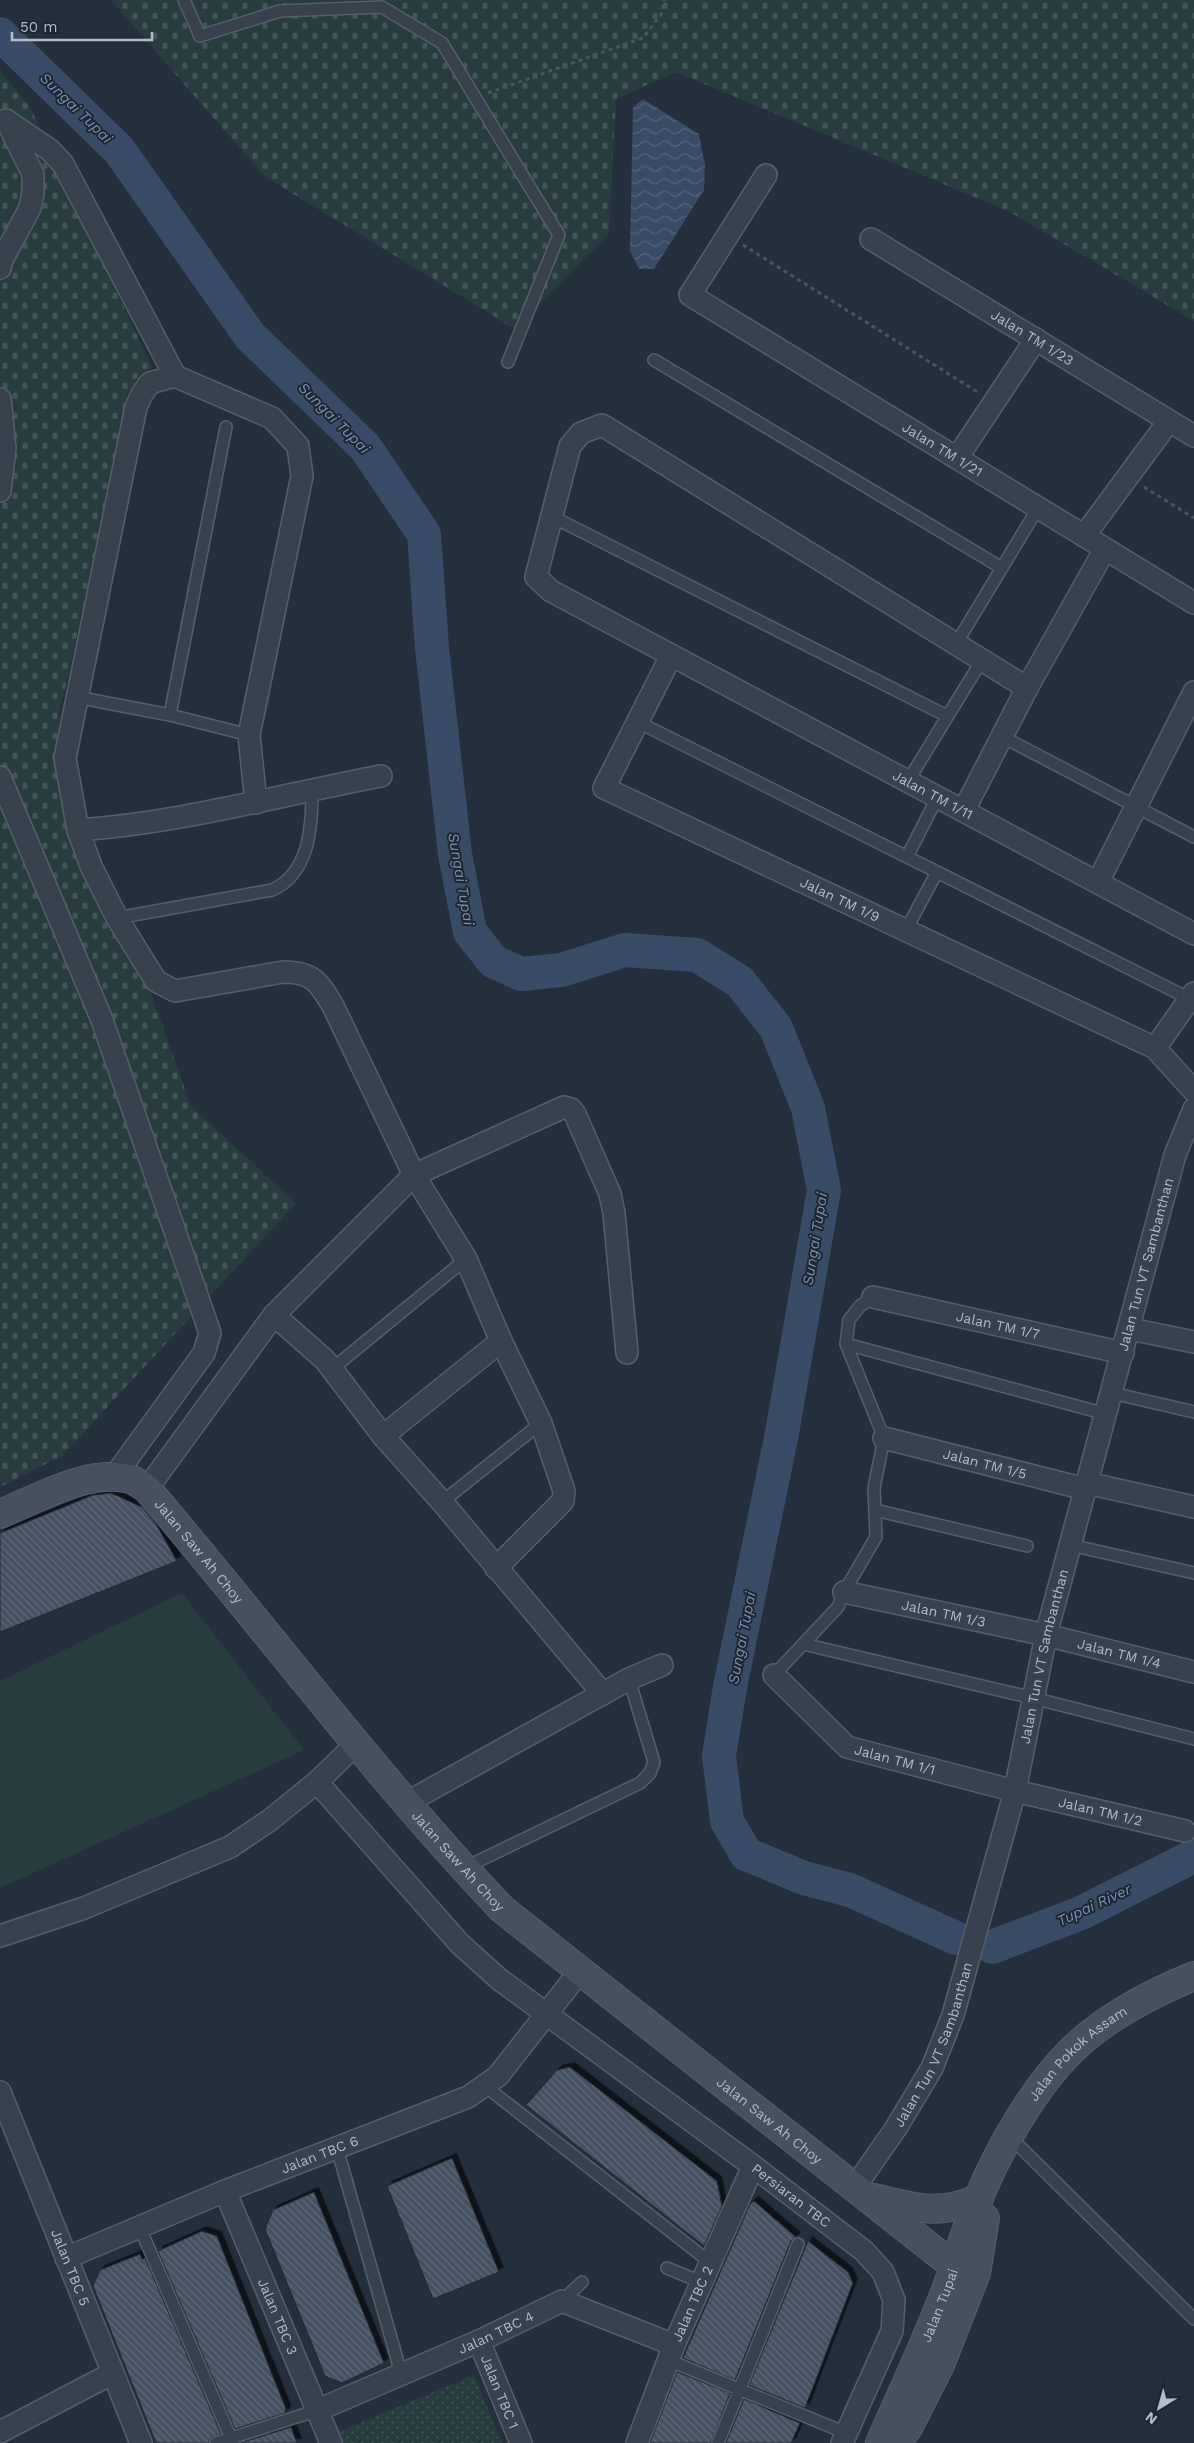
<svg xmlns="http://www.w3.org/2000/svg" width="1194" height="2443" font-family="'Work Sans',sans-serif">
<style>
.grass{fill:url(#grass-dots)}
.cemetery{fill:url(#cemetery-stones)}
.garden{fill:#263c3f}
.water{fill:url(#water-waves)}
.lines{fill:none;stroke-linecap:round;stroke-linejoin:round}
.river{stroke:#394c67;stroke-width:34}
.building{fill:url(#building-back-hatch);stroke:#1f2835;filter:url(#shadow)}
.lane-casing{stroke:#565f6c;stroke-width:14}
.street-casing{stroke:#565f6c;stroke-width:24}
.secondary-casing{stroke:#565f6c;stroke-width:30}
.path{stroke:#44595c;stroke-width:3;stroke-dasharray:4 4;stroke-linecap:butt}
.lane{stroke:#38414e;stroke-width:11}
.street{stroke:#38414e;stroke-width:21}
.secondary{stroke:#465061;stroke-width:28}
.labels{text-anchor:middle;stroke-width:4;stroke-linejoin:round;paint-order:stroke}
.street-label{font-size:14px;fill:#b4bcc9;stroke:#1d2633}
.water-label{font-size:15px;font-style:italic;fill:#7c92b1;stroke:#1d2633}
</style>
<defs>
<pattern id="grass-dots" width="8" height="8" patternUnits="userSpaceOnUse" patternTransform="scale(1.25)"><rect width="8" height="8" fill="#263c3f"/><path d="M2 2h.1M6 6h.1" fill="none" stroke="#435659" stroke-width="1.8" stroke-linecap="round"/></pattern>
<pattern id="cemetery-stones" width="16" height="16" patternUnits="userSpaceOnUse" patternTransform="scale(1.25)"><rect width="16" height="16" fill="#263c3f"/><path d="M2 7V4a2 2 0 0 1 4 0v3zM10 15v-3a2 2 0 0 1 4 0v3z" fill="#435659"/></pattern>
<pattern id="water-waves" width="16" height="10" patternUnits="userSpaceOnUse" patternTransform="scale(1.25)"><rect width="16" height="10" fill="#394c67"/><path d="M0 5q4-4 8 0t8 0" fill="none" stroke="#53647b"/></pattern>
<pattern id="building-back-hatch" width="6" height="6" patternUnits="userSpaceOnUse" patternTransform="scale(1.25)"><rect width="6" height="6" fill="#455162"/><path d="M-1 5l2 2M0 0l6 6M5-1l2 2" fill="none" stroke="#5d6877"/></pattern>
<filter id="shadow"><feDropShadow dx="4.5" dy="-4.5" stdDeviation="0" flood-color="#0009"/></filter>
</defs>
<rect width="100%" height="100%" fill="#242f3e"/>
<path class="grass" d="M474,2375L502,2443H343L338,2432Z"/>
<path class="cemetery" d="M111,0H1194V321L1010,212L676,72L616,99L609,234L515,329L264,176Z
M0,71L30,107L152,367L127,394L105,508L60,711L57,769L148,985L191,1106L296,1203L62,1456L0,1487Z"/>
<path class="garden" d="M182,1593L304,1750L0,1888V1681Z"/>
<path class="water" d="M643,99L699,134L705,165L704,190L654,269H639L630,251L633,107Z"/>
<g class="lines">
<path class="river" d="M0,34L119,150L250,336L365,447L424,534L432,648L455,854L470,932L493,961L521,974L561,970L625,950L697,955L740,982L776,1028L808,1108L824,1190L782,1433L730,1687L719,1756L727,1821L746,1854L804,1878L850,1890L956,1938
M992,1947L1081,1913L1194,1856"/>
</g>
<path class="building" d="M111,1493L142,1507L156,1524L177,1561L0,1632V1533L93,1495Z
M570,2067L717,2181L722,2206L704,2246L526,2105L557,2070Z
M452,2158L499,2272L433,2299L387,2186Z
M314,2192L384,2363L342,2383L325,2376L265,2229L273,2210Z
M754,2201L796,2237L791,2241L735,2380L683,2358L750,2204Z
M202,2231L217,2236L286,2409L285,2413L235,2429L158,2251Z
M808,2241L848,2272L853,2283L805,2408L749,2385Z
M140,2254L142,2259L145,2258L221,2434L211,2438L209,2443H156L93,2286L100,2270Z
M677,2372L730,2393L711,2443H650Z
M744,2399L800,2423L791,2443H726Z
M291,2427L297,2443H240Z"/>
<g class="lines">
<g class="lane-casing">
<path id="lane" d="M184,0L200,36L280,11L382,7L442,43L559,235L508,362
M654,360L1002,568
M551,516L947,716
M956,644L1038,508
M76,697L170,715L249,735
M170,715L226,427
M638,722L1190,999
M1003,737L1194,837
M908,781L982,660
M907,857L938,796
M117,918L272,890C310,873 312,826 312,790
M906,930L937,872
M846,1344L1106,1414
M332,1369L466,1259
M1112,1393L1194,1412
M442,1502L541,1423
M875,1510L1027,1546
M1070,1545L1194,1573
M803,1644L1033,1698L1194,1739
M774,1675L838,1607L844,1592L876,1537L874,1488L884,1438L846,1344L849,1320L860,1306L873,1297
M464,1868L640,1783L650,1773L654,1762L629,1679
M485,2086L711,2263
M1009,2136L1194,2319
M337,2148L401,2373
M140,2228L233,2443
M667,2268L703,2283
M562,2301L582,2282
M668,2360L846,2433
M216,2443L318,2410
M718,2443L798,2244"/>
</g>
<g class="street-casing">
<g id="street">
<path d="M7,121L50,150L63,164L175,376"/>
<path id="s1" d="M766,175L690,295L1194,603"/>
<path id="s2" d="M871,239L1194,436"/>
<path d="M0,268L2,260L30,208L33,193V174L6,120"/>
<path d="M0,399L5,448L0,491"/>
<path d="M957,458L1036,339"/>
<path d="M1084,536L1169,421"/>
<path id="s3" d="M671,656L604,788L1155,1048L1194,1091"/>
<path id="s4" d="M1027,688L602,425L581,433L570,446L536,577L551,591L1194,934"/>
<path d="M0,777L102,1020L210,1333L204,1353L114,1477"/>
<path d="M256,803L249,735L302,476L298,446L272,418L175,376L150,383L142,394L136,407L65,758L78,830L91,866L117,918L156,981L175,991L283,972C313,972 319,982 333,1006L414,1175L466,1259L501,1341L541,1423L564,1491L563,1501L496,1568"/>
<path d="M964,810L1027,688L1105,549"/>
<path d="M78,830C181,823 280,795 381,776"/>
<path d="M1098,882L1194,692"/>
<path d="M1155,1048L1194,993"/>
<path id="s5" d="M873,1297L1123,1353"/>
<path d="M274,1315L325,1360L383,1436L442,1502L603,1694"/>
<path d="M1130,1329L1194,1342"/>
<path d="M383,1436L501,1341"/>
<path id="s6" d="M884,1438L1085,1489"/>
<path d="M1087,1483L1194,1507"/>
<path d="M147,1489L274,1315L414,1175L564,1107L571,1109L575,1114L610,1194L614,1213L627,1353"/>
<path id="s7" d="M844,1592L1046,1635L1194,1672"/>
<path id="s8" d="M774,1675L847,1747L1015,1791L1185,1831"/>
<path id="s9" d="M317,1782L460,1944L499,1979L753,2166L864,2251L883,2272L894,2300L892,2331L842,2443"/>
<path d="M408,1802L629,1679L662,1665"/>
<path d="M0,1936L84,1908L230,1847L270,1820L317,1782L356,1744"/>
<path id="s10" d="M0,2092L141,2443"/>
<path id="s11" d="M855,2187L896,2128L932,2068L953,2015L1015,1791L1046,1635L1175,1155L1194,1109"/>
<path id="s12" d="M225,2191L331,2443"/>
<path id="s13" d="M66,2258L225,2191L468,2097L498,2076L580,1971"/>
<path id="s14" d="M479,2341L521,2443"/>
<path id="s15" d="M318,2410L479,2341L562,2301L674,2345"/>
<path d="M0,2432L113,2373"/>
<path id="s16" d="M637,2443L674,2345L753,2166"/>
</g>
</g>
<g class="secondary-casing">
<g id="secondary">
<path id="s17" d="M0,1514C37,1499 89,1468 130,1479C136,1481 142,1486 147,1489C266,1628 375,1776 502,1909L955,2267"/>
<path d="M873,2198C915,2207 938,2217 979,2198"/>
<path id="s18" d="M880,2443C903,2391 927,2340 947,2287C958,2257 967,2226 979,2197C999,2149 1034,2087 1072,2050C1106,2017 1150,1994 1194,1976"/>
<path d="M895,2443L908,2428L940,2365L976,2273L985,2218"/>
</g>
</g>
<path class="path" d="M488,93L643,38L662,13L664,0
M743,245L979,393
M1144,487L1194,518"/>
<use href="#lane" class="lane"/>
<use href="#street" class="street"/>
<use href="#secondary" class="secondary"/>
</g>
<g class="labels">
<g class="street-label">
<text dy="5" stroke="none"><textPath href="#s2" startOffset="189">Jalan TM 1/23</textPath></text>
<text dy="5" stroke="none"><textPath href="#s1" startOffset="438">Jalan TM 1/21</textPath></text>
<text dy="5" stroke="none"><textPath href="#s4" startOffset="1128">Jalan TM 1/11</textPath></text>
<text dy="5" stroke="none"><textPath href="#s3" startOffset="409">Jalan TM 1/9</textPath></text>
<text dy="5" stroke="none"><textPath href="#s11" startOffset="974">Jalan Tun VT Sambanthan</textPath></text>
<text dy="5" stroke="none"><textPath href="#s5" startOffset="128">Jalan TM 1/7</textPath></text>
<text dy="5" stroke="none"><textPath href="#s6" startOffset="104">Jalan TM 1/5</textPath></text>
<text dy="5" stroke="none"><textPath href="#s17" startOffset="238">Jalan Saw Ah Choy</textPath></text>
<text dy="5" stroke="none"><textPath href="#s7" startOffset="102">Jalan TM 1/3</textPath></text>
<text dy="5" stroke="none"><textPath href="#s7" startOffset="282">Jalan TM 1/4</textPath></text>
<text dy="5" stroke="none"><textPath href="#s11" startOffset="569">Jalan Tun VT Sambanthan</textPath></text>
<text dy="5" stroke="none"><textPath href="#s8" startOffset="152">Jalan TM 1/1</textPath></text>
<text dy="5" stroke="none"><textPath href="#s8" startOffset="364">Jalan TM 1/2</textPath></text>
<text dy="5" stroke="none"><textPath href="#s17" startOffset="642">Jalan Saw Ah Choy</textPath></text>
<text dy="5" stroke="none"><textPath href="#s11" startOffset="164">Jalan Tun VT Sambanthan</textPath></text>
<text dy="5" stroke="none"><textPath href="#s18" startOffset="442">Jalan Pokok Assam</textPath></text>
<text dy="5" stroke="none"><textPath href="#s17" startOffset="1048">Jalan Saw Ah Choy</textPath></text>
<text dy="5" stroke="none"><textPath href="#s13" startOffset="274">Jalan TBC 6</textPath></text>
<text dy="5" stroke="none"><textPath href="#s9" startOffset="632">Persiaran TBC</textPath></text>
<text dy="5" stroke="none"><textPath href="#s10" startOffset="189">Jalan TBC 5</textPath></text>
<text dy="5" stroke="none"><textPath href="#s16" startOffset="150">Jalan TBC 2</textPath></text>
<text dy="5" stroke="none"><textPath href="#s18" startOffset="150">Jalan Tupai</textPath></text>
<text dy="5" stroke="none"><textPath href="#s12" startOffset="136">Jalan TBC 3</textPath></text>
<text dy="5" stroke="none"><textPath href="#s15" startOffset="194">Jalan TBC 4</textPath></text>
<text dy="5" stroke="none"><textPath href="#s14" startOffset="55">Jalan TBC 1</textPath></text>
</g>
<g class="water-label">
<text transform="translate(76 108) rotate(44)" y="5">Sungai Tupai</text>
<text transform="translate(334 418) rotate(45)" y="5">Sungai Tupai</text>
<text transform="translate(461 879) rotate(80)" y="5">Sungai Tupai</text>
<text transform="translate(815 1239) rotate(-81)" y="5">Sungai Tupai</text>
<text transform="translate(742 1638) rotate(-79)" y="5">Sungai Tupai</text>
<text transform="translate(1094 1905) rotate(-25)" y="5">Tupai River</text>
</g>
</g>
<g transform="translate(1159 2408) rotate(217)" stroke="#1d2633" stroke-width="4" paint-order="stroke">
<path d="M0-4L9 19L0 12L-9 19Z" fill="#b4bcc9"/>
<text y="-8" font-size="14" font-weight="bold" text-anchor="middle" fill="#b4bcc9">N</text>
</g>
<path d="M12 32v8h140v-8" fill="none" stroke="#b4bcc9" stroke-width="2.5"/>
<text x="20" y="32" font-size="15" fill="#b4bcc9" stroke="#1d2633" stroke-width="4" paint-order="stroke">50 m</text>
</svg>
